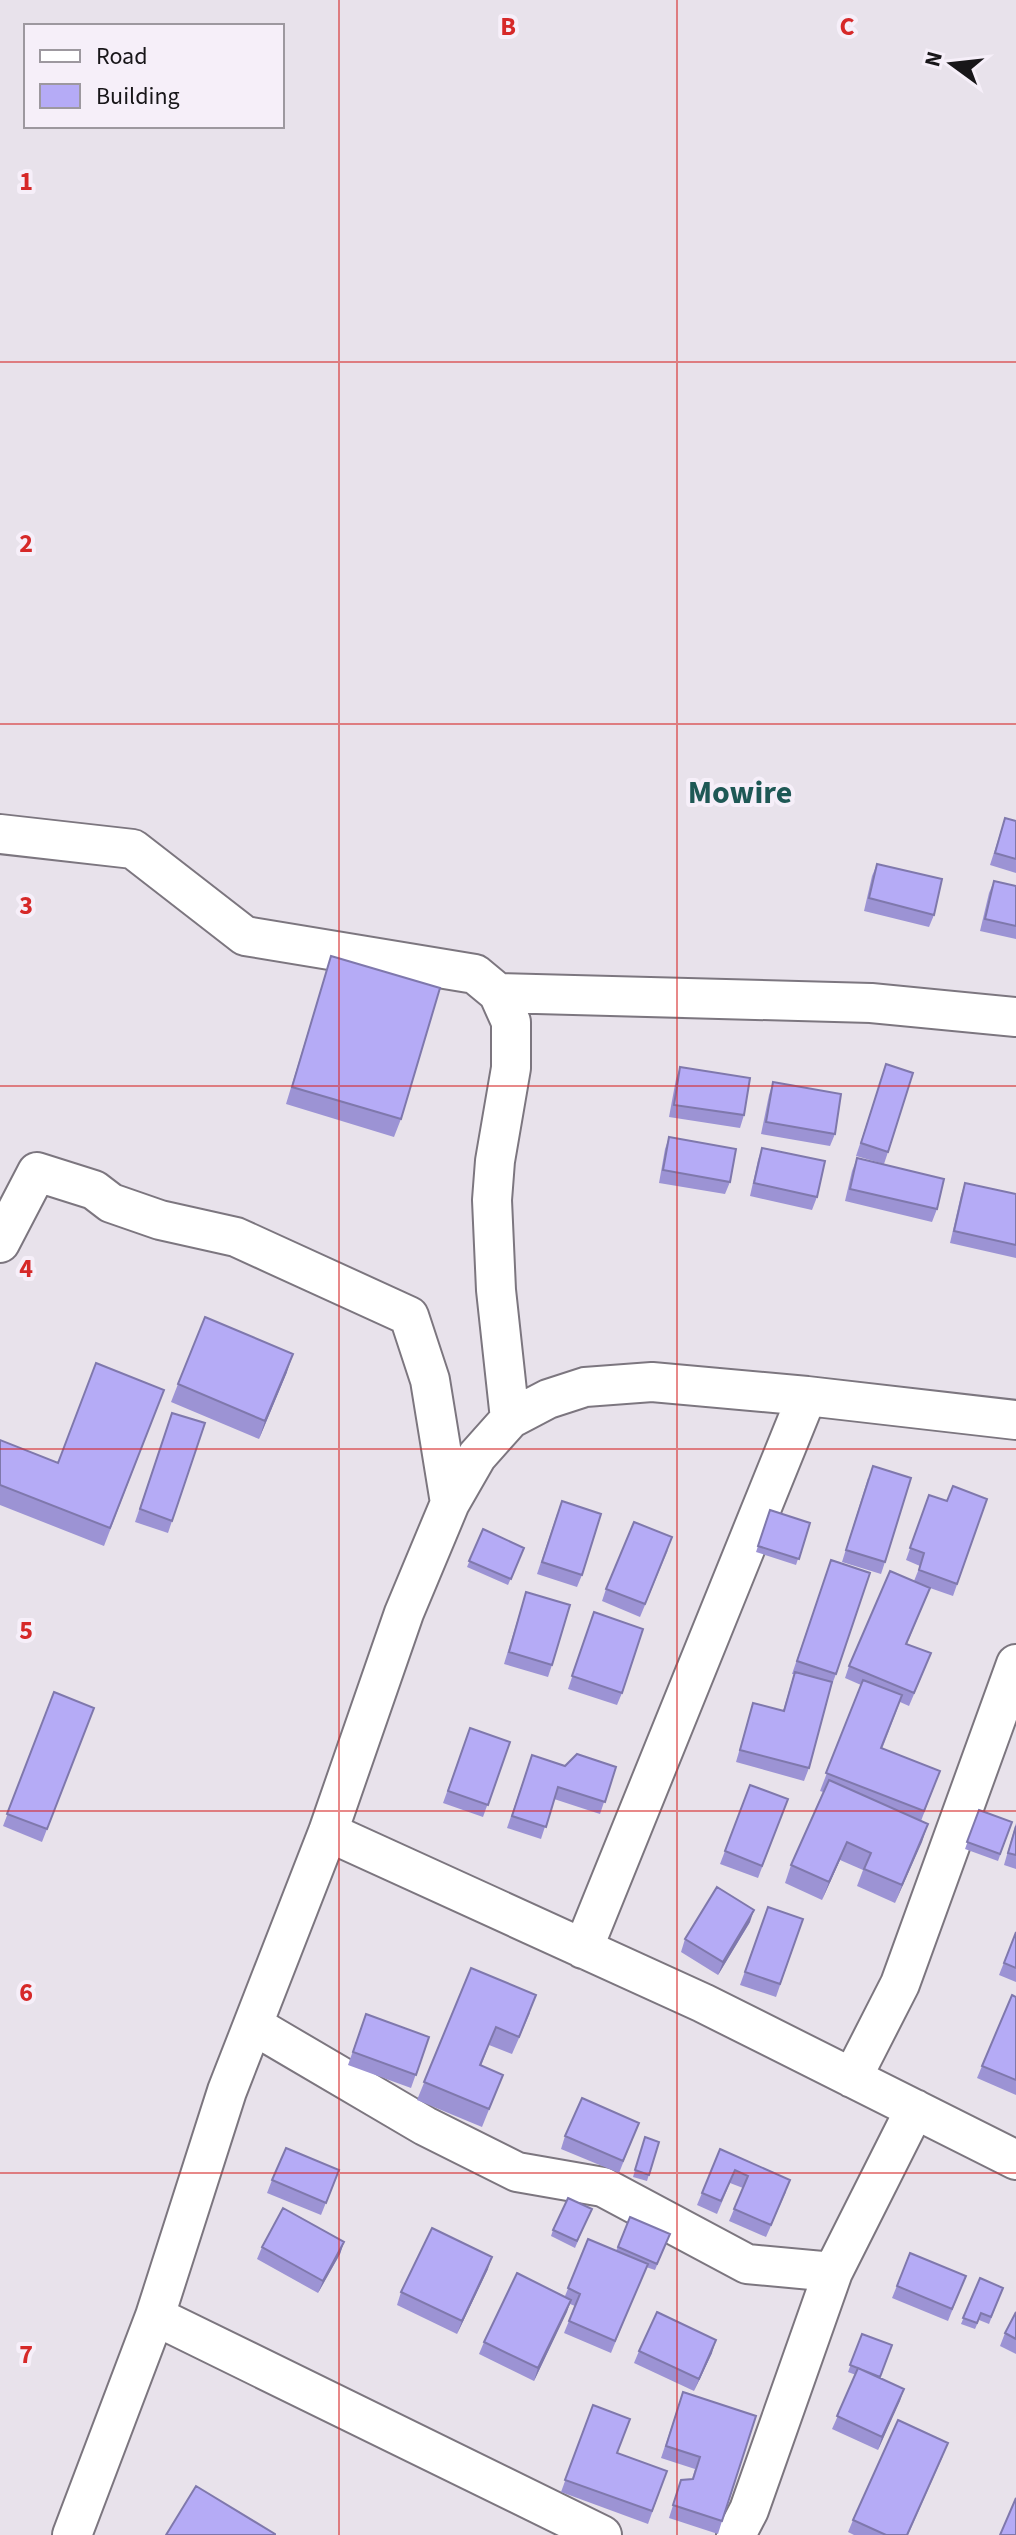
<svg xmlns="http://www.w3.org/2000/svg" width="1016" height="2535" font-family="'Source Sans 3',sans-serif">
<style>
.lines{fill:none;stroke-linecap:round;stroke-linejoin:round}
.street-casing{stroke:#7c767f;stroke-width:42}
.street{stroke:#fff;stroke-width:38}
.wall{fill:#9c93d4}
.shaded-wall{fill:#7f78ac}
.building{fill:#b5abf6;stroke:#7f78ac;stroke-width:2}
.grid{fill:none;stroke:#d62828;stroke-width:2;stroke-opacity:0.55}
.labels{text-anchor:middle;stroke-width:8;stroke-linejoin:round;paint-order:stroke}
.quarter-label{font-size:32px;font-weight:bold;fill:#1e5855;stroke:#f6eff9}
.grid-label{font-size:26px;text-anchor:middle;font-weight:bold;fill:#d62828;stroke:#f6eff9;stroke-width:8;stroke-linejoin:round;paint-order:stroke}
</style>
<rect width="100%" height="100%" fill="#e8e2eb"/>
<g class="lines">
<g class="street-casing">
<path id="street" d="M0,834L133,849L245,936L475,974L498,993L511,1022V1068L495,1161L492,1200L496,1290L510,1419
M498,993L871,1003L1016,1017
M0,1243L37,1172L94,1190L111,1203L160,1220L236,1237L409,1316L430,1380L450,1503
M328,1832L703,2003L1016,2160
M583,1949L807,1396
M253,2025L425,2126L517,2172L603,2187L747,2264L833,2272L915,2109
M852,2078L900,1984L1016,1664
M155,2316L602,2535
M72,2535L155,2316L227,2091L328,1832L404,1613L450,1503L477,1456L510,1419L548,1399L585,1387L652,1382L807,1396L1016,1420
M736,2535L749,2510L833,2272"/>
</g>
<use href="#street" class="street"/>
</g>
<path class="wall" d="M1005,818L1016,821V873L990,865Z
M877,864L934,915L929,927L864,911L872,876Z
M994,881L1016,886V939L980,931L989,893Z
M331,956L401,1119L394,1137L286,1104Z
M680,1067L744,1115L740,1128L669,1117L676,1079Z
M882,1077L888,1152L884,1164L856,1156Z
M773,1082L835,1134L830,1146L761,1134L769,1095Z
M669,1137L730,1182L725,1194L659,1183L665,1149Z
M762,1148L817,1197L812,1210L750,1196L758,1160Z
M857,1158L937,1209L932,1222L845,1201L852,1171Z
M965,1183L1016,1194V1258L950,1243L961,1195Z
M287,1372L259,1439L171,1402L178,1384Z
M164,1390L104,1546L0,1505V1440L58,1463Z
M172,1413L205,1423L168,1533L135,1522Z
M868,1478L885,1562L881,1574L842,1562Z
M929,1495L947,1501L987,1499L953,1596L930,1588L907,1644L926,1666L909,1706L900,1702L882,1749L940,1771L921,1821L928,1824L895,1903L857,1886L863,1870L840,1860L822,1900L785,1883L791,1865L823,1792L820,1791L861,1685L845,1678L849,1666L914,1581L920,1566L906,1560Z
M770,1510L810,1523L796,1565L756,1552Z
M557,1514L582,1575L577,1587L537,1574Z
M483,1529L524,1548L508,1585L467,1567Z
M668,1550L640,1617L602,1601L606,1589Z
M831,1560L836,1674L831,1687L809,1768L804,1781L736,1762L753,1703L783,1711L794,1674H792Z
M526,1592L552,1665L548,1677L504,1664Z
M594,1612L622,1693L617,1705L568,1689Z
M54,1692L94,1708L42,1842L3,1826Z
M470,1728L510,1742L483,1817L443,1803Z
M532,1755L565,1766L616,1767L600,1814L554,1799L541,1839L507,1828Z
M750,1785L788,1799L758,1878L720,1864Z
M979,1810L1012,1822L998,1861L965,1849Z
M1016,1823V1869L1004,1865Z
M768,1907L803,1919L776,1997L740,1985Z
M750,1922L718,1975L681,1952L685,1939Z
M1016,1932V1982L999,1975Z
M471,1968L530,2013L512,2054L489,2045L481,2066L503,2075L482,2127L417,2100Z
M1016,1997V2095L977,2078L982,2066Z
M366,2014L429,2037L411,2088L348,2065Z
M639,2123L619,2173L561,2149L565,2136Z
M645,2137L659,2142L647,2181L633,2177Z
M720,2149L786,2192L766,2237L729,2221L743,2188L730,2183L717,2214L697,2205Z
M339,2170L321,2215L267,2193L272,2180Z
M589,2215L575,2248L551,2236L553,2230Z
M630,2217L670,2234L655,2270L646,2267L611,2353L564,2333L575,2306L570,2304L534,2381L479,2354L484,2342L565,2296L588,2239L616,2251Z
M344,2242L340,2254L318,2293L257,2259L262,2247Z
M910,2253L966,2276L948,2321L892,2298Z
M488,2269L457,2334L397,2305L401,2292Z
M980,2278L1003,2288L989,2324L979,2320L975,2329L961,2324Z
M1016,2312V2354L1000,2346L1005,2333Z
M862,2334L880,2378L904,2389L878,2450L832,2429L856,2375L848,2372Z
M639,2351L712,2353L694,2391L634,2363Z
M683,2392L722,2521L718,2534L669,2518L681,2480L692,2479L695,2469L661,2458Z
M593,2405L617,2453L667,2471L648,2524L561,2492Z
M943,2456L908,2535H854L848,2532L853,2520Z"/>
<path class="shaded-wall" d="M293,1354L287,1372L259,1439L265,1421Z
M928,1824L922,1842L895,1903L902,1885Z
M847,1842L840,1860L822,1900L829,1882Z
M754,1910L750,1922L718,1975L723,1962Z
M344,2242L340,2254L318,2293L323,2281Z
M492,2257L488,2269L457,2334L462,2321Z
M571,2300L567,2312L534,2381L538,2368Z
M716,2340L712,2353L694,2391L699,2379Z
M904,2389L900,2401L878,2450L882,2437Z"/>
<path class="building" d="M1005,818L1016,821V859L995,853Z
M877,864L942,879L934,915L869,898Z
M994,881L1016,886V926L985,919Z
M331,956L440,988L401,1119L292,1087Z
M886,1064L913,1073L888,1152L861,1143Z
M680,1067L750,1078L744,1115L674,1105Z
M773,1082L841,1094L835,1134L766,1122Z
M669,1137L736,1149L730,1182L663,1170Z
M762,1148L825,1161L817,1197L754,1183Z
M857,1158L944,1179L937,1209L850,1189Z
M965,1183L1016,1194V1245L954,1231Z
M205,1317L293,1354L265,1421L178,1384Z
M96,1363L164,1390L110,1528L0,1485V1440L58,1463Z
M172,1413L205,1423L172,1521L140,1509Z
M873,1466L911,1478L885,1562L846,1550Z
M953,1486L987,1499L957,1584L919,1570L924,1553L910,1548L929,1495L947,1501Z
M562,1501L601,1514L582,1575L542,1562Z
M770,1510L810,1523L799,1559L758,1546Z
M634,1522L672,1537L645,1604L606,1589Z
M483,1529L524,1548L511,1579L469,1561Z
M831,1560L870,1573L836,1674L797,1661Z
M890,1571L930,1588L906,1644L931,1653L914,1693L849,1666Z
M526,1592L570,1605L552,1665L509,1652Z
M594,1612L643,1629L622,1693L572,1676Z
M795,1672L832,1682L809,1768L740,1750L753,1703L784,1711Z
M863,1680L902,1695L881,1748L940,1771L924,1811L826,1773Z
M54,1692L94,1708L47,1829L7,1814Z
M470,1728L510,1742L488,1805L448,1791Z
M577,1754L616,1767L605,1802L558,1787L546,1827L512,1816L532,1755L565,1766Z
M829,1780L928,1824L902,1885L864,1869L871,1853L847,1842L829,1882L791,1865Z
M750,1785L788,1799L762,1866L725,1851Z
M979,1810L1012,1822L1000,1854L967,1842Z
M1016,1826V1855L1008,1853Z
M717,1887L754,1910L723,1962L685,1939Z
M768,1907L803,1919L780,1984L745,1972Z
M1016,1932V1968L1004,1963Z
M471,1968L536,1995L519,2037L496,2027L480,2065L503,2075L489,2109L424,2082Z
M1012,1995L1016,1997V2080L982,2066Z
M366,2014L429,2037L416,2075L353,2052Z
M582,2098L639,2123L623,2161L565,2136Z
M645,2137L659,2142L649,2175L635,2170Z
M286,2148L339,2170L326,2203L272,2180Z
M720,2149L790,2180L771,2225L734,2209L748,2176L735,2170L721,2201L702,2193Z
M568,2198L592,2209L577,2241L553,2230Z
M283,2208L344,2242L323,2281L262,2247Z
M630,2217L670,2234L657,2264L618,2247Z
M432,2228L492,2257L462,2321L401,2292Z
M588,2239L648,2264L615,2341L569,2321L580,2294L568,2288Z
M910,2253L966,2276L952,2309L897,2286Z
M517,2273L571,2300L538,2368L484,2342Z
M980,2278L1003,2288L991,2317L981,2313L977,2323L963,2318Z
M657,2312L716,2340L699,2379L639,2351Z
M1016,2312V2339L1005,2333Z
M862,2334L892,2345L880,2377L850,2365Z
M858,2368L904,2389L882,2437L837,2416Z
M683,2392L756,2416L722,2521L673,2505L681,2480L693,2479L700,2457L666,2446Z
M593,2405L630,2419L617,2453L667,2471L652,2511L565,2480Z
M898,2420L948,2443L907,2535H886L853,2520Z
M196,2486L275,2534V2535H166Z
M1016,2498V2535H1000Z"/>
<path class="grid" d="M339,0V2535M677,0V2535M0,362H1016M0,724H1016M0,1086H1016M0,1449H1016M0,1811H1016M0,2173H1016"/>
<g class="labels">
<g class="quarter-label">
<text x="740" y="803">Mowire</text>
</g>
</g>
<g class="grid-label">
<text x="508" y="35">B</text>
<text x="847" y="35">C</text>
<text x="26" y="190">1</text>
<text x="26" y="552">2</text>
<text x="26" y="914">3</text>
<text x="26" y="1277">4</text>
<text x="26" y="1639">5</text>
<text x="26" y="2001">6</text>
<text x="26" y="2363">7</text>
</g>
<rect x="24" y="24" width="260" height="104" fill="#f6eff9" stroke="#9d989f" stroke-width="2"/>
<rect x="40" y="50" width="40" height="12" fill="#ffffff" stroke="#9d989f" stroke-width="2"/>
<text x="96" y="64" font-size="24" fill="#181619">Road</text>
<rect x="40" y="84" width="40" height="24" fill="#b5abf6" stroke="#9d989f" stroke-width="2"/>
<text x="96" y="104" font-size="24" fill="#181619">Building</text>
<g transform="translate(952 64) rotate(285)" stroke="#f6eff9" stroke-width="6" paint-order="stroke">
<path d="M0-6L14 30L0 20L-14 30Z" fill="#181619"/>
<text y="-12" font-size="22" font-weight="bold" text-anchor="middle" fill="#181619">N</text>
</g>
</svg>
